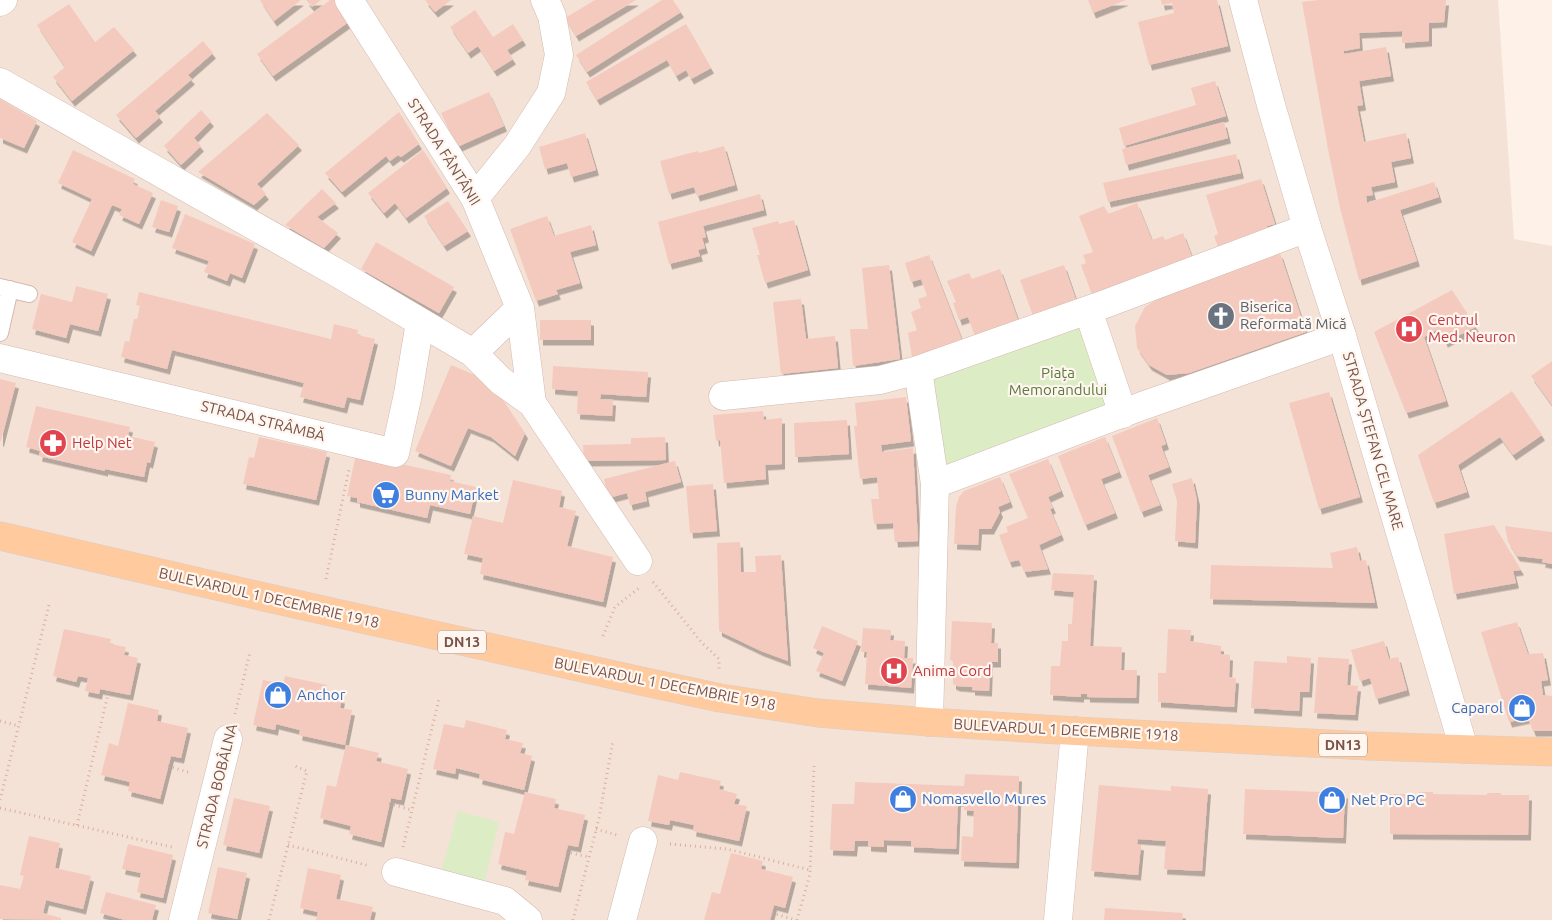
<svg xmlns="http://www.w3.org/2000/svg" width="1552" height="920" font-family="Ubuntu,sans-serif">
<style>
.residential{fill:#f5e2d6}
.green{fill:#dcecc5}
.building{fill:#f4cabe;filter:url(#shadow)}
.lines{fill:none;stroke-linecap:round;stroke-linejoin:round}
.lane-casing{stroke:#d3b9af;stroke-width:18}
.street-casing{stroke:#d3b9af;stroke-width:29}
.secondary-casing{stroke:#d8baaf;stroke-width:29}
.primary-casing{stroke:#d9cfcc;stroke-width:29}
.path{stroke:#daada0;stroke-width:3;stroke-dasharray:1 4;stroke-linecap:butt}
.lane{stroke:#fff;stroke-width:16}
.street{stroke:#fff;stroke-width:28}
.secondary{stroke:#fff;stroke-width:28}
.primary{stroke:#feca9e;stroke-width:28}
.labels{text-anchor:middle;stroke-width:4.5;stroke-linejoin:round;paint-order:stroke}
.shield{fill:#fff6ef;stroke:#a1847c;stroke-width:1}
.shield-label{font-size:14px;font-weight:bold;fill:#79534a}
.street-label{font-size:15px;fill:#79534a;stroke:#fff6ef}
.worship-label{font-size:15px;fill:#5b616d;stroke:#fff6ef;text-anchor:start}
.health-label{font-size:15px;fill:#be3a42;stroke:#fff6ef;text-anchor:start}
.park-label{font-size:15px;fill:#5a7a3e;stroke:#fff6ef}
.shop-label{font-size:15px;fill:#366cbe;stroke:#fff6ef;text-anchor:start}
</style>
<defs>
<filter id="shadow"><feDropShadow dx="3" dy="5.5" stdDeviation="0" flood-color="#0004"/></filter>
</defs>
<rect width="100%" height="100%" fill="#fdf1e8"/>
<path class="residential" d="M0,0H1498L1514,239L1552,246V920H0Z"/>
<path class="green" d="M1099,316L1133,404L941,474L926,379Z
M458,811L499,822L484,883L441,872Z"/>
<path class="building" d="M260,0H301L274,21Z
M306,0H321L312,7Z
M330,0H337L350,21L273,76L257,54Z
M425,0H451L435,12Z
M595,0H636L576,36L565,18Z
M662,0H673L681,12L587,72L576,55Z
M1088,0H1126L1093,13Z
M1161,0H1217L1228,46L1149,65L1138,22L1174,13L1172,3L1162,5Z
M1319,0H1446L1444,22L1429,23V41L1402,43V31L1359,33L1360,48L1344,51V54L1386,47L1391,76L1359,81L1363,105L1357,106L1364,142L1406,133L1411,158L1391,162L1395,182L1371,187L1373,195L1366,196L1367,203L1434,182L1439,197L1400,210L1417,261L1359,280L1340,208L1328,149L1302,2Z
M69,4L95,42L114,27L134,50L72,101L53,77L65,67L37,25Z
M475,10L493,37L513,24L523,40L507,50L513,59L494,71L478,46L468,53L450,27Z
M686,24L711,68L691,79L686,70L676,76L667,60L597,100L586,82Z
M203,41L213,53L188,75L192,79L155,111L160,117L136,138L116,115Z
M1215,81L1226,116L1124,146L1119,128L1196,105L1191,88Z
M489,92L504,126L457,147L441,113Z
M0,99L37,121L24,148L0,138Z
M201,110L211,121L194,138L201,146L181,165L164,146Z
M399,112L419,144L401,157L398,155L390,161L386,156L342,192L325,173Z
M267,113L299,145L257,184L266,194L254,205L198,172Z
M1224,122L1228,138L1126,165L1122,149Z
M585,133L596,170L571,177L567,163L545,169L539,147Z
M724,146L735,185L697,196L694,187L669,194L660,161L698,151L699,153Z
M73,150L135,179L133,184L153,193L139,224L119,215L122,209L112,205L91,251L72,242L92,199L58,183Z
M423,150L447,188L406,218L395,203L384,213L368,193Z
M1236,154L1241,173L1108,202L1103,183Z
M1261,179L1275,224L1267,226L1269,232L1218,247L1214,236L1218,234L1206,195Z
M322,189L336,203L317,217L338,233L324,248L285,225Z
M760,194L764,210L703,226L706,237L702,238L705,248L698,250L700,256L669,264L658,222Z
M161,200L178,206L169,232L152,227Z
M448,201L468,231L444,246L424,216Z
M1137,203L1152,240L1163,236L1165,240L1183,233L1192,257L1092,295L1081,265L1086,263L1083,255L1093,252L1079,216L1104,206L1108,214Z
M185,214L255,244L242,278L230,273L227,281L204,272L209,261L172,248Z
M547,216L554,236L591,225L596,245L570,252L580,283L556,290L558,294L536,301L510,229Z
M794,220L808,270L765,283L757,255H760L752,228L778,221L779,224Z
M376,242L454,287L439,313L361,269Z
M1280,253L1306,332L1189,373L1167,375L1149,365L1137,348L1135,326L1145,307L1162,296Z
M929,255L962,340L912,357L908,333L917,330L911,312L921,308L918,299L927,296L921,279L911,282L905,263Z
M889,265L900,359L853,366L850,329H868L862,268Z
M1064,265L1076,300L1033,316L1020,280Z
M1000,269L1018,320L975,336L968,317L959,320L953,303L956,302L947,281L969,273L972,279Z
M76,286L108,294L98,331L70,324L66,338L32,329L41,294L72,302Z
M1452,290L1476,327L1445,342L1438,329L1424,337L1446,401L1406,413L1374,332Z
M139,292L331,339L334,324L358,330L357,335L375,339L360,400L347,397L344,408L300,397L304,383L172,350L167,369L121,357L125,341L129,342L134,319H137L140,306L136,305Z
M801,299L806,339L835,336L838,368L781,374L773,302Z
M540,320H591V340H540Z
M1552,361V405L1531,376Z
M451,365L487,380L505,403L525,433L515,456L491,437L468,428L451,466L415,451Z
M553,366L648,372L646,397L601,394L600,399L613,400L612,416L577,414L578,391L552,389Z
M0,379L16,383L1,441H0Z
M1512,391L1542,435L1513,455L1500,437L1458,465L1467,492L1434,503L1418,455Z
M1329,392L1360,497L1319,509L1289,403Z
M906,397L911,441L881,445L882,452L913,448L918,541L895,542L893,523L874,524L871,499H879L877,477L860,479L854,426H857L855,403Z
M36,406L130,427L128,436L155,442L150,463L147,462L144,477L105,469V471L39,456L40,451L26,447Z
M763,411L764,420L782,418V464L765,465L766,479L724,483L720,440L716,441L713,415Z
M1157,418L1166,444L1161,446L1169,467L1148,475L1160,505L1141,512L1112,436Z
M847,420L849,454L795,457L794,423Z
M259,437L327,452L316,500L243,484L249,457L254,458Z
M665,437L666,460L584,461L583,445L631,444V438Z
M1105,437L1119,472L1101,479L1115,513L1085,525L1058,456Z
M356,454L451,475L450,481L476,487L470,514L430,505L427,518L357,502V498L347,496Z
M1048,459L1061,491L1048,497L1053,508L1050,509L1061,535L1039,545L1048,569L1024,572L1019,560L1009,562L999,535L1008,532L1006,527L1028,518L1009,474Z
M675,461L681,482L645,492L647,501L630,505L627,493L608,498L604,479Z
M1000,477L1010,502L998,507L1000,512L991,529H979L978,545L954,544L956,507L959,497L964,491Z
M1192,478L1197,500L1195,543L1175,541L1177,501L1172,484Z
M513,480L562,491L559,507L576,511L567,546L613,557L603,602L480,574L483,558L464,554L473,516L503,523Z
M713,484L717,531L690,533L686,486Z
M1494,525L1521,570L1513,571L1516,583L1454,594L1444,534Z
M1505,526L1552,532V564L1542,562L1543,559L1517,556L1508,542Z
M740,542L741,572H756L755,556L781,555L788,661L761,651L719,631L717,543Z
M1357,547L1360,561L1366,560L1375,603L1210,599L1211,565L1333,568L1330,553Z
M1053,573L1094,575L1090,646L1122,647L1121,670H1137L1136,698L1087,697V694H1081V697L1050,695L1051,666H1060L1062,641H1068V624H1072L1074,592L1051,590Z
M952,621L992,623L991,643H998V662H990L989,691L972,690V687L957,686L953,684V661L950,660Z
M1517,622L1528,654L1543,653L1548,680L1541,681L1543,695L1552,696V731H1533L1528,718L1509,722L1481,632Z
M822,626L858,641L842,681L816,671L824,653L813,648Z
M863,628L891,630L890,640L905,641L904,658H913L911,688L865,684L867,652H861Z
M64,629L111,639L110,644L126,647L124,655L138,658L130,695L100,689L99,694L85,691L88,678L78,676L76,682L53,676Z
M1168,629L1191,630L1190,641L1221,646V654L1230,655L1229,677L1236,678L1234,707L1158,702V673H1166Z
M1384,641L1389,659L1398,657L1407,690L1376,699L1370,678L1360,681L1351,650Z
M1287,656L1311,658L1309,692H1300L1299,711L1251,708L1254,661L1287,663Z
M1318,657L1349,659L1347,685L1358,686L1355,715L1314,713Z
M285,676L327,685L325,694L342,698L340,708L352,710L345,745L299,735L300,730L276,724L275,730L253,725L263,680L283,684Z
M128,703L159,710L157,721L188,728L181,758L171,756L160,799L128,791L130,782L101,775L109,743L118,746Z
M466,720L507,730L505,739L523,743L520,753L532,756L524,790L479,779L480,774L456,768L455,774L433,769L444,724L464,728Z
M346,745L379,753L376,761L408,769L401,800L391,798L381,842L349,834L351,826L320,818L327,785L336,787Z
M680,772L721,781L719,789L737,794L734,804L747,806L739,841L693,831L694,825L670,820L669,825L648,821L658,775L678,780Z
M965,774L1019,776L1016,863L961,861L962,836L973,837L974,811L964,810V801H958L956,849L911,847V841L884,840V847L868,846V841H855L854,851L830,850L832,804H854L855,782L964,786Z
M1099,785L1171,791V786L1208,789L1202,871L1164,869L1166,841L1138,839L1137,844L1141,845L1138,875L1091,871Z
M1245,789L1345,793L1343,838L1243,834Z
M525,792L556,799L554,808L585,815L578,847L568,845L558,887L525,880L527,871L498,864L505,832L514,834Z
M1419,792H1433V794L1487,795V793H1501V795H1529L1528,835L1390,834V794H1419Z
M234,798L270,806L259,853L223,845Z
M29,836L60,843L55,868L91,876L83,909L46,900L43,913L61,918V920L0,919V885L20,889L24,876L20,875Z
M128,844L173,855L163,898L137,892L141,873L122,869Z
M731,853L763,861L761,869L793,877L785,908L774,905L770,920H704L712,892L720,894Z
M218,867L247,873L237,919L208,913Z
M308,868L341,875L336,899L373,907L370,920H316L318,912L300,908Z
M106,892L156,905L152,920H125L100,913Z
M1105,908L1183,913L1182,920H1104Z"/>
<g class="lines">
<g class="lane-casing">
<path id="lane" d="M0,287L29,294
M0,333L10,289"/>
</g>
<g class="street-casing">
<path id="street" d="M349,0L475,198L520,308L532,403
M0,2L3,0
M0,82L341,275L473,353L501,381L532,403L638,561
M475,198L517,146L551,93L559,55L552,16L545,0
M1307,228L1105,304L918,370L935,484L1142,406L1342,336
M1088,310L1123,414
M473,353L520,308
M0,358L395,453L408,394L420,322
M723,396L880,380L918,370
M929,722L935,484
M396,872L505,901L528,920
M183,920L228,739
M622,920L643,841"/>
</g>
<g class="secondary-casing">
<path id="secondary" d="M1243,0L1271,105L1307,228L1342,336L1464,749
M1058,920L1075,731"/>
</g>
<g class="primary-casing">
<path id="primary" d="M0,536L264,597L641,681L720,698L818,713L929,722L1075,731L1368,746L1552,752"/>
</g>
<path class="path" d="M326,579L349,469
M653,582L702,643L719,659V671
M603,636L615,607L639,588
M235,714L250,652
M0,721L19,726
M168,766L191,773
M0,800L49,605
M389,804L412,810
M0,808L172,847
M77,825L109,690
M596,829L617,835
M670,844L727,849L810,870
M288,845L370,866
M403,847L439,699
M566,852L589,857
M772,913L796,920
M269,920L307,771L292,765
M573,920L599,818L613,741
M797,920L810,874L814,766"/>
<use href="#lane" class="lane"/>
<use href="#street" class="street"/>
<use href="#secondary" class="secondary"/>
<use href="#primary" class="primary"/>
</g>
<defs>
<g id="church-disc" transform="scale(1.4375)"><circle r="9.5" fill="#6b7280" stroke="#fff6ef"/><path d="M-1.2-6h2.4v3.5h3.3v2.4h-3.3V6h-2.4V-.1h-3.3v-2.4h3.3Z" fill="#fff"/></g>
<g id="hospital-disc" transform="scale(1.4375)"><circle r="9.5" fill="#e0444e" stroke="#fff6ef"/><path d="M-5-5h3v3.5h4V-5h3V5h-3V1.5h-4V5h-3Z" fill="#fff"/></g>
<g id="pharmacy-disc" transform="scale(1.4375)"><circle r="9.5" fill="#e0444e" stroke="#fff6ef"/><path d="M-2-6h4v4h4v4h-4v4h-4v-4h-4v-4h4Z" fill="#fff"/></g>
<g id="supermarket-disc" transform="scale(1.4375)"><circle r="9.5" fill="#3f7fe0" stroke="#fff6ef"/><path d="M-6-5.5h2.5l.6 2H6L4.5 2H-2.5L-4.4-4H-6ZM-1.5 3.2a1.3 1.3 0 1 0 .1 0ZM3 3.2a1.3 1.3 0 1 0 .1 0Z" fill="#fff"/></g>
<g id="shop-disc" transform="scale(1.4375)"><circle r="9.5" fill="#3f7fe0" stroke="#fff6ef"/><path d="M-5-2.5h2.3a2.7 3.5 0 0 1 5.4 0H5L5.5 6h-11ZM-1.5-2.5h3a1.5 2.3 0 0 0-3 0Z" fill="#fff"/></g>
</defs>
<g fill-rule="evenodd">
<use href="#church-disc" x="1221" y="316"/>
<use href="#hospital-disc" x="1409" y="329"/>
<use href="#pharmacy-disc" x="53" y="443"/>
<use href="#supermarket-disc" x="386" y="495"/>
<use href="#hospital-disc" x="894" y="671"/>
<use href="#shop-disc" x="278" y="695"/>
<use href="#shop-disc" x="1522" y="708"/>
<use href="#shop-disc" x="903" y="799"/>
<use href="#shop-disc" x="1332" y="800"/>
</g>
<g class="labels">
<g class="shield">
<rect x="438" y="630.5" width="48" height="23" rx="4"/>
<rect x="1319" y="733.5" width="48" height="23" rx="4"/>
</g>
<g class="shield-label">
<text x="462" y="647">DN13</text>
<text x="1343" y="750">DN13</text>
</g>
<g class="street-label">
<text transform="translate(444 152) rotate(58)" y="5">STRADA FÂNTÂNII</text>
<text transform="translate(263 421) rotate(14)" y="5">STRADA STRÂMBĂ</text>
<text transform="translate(1373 441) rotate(74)" y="5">STRADA ȘTEFAN CEL MARE</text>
<text transform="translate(269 598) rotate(13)" y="5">BULEVARDUL 1 DECEMBRIE 1918</text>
<text transform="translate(665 684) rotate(11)" y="5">BULEVARDUL 1 DECEMBRIE 1918</text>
<text transform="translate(1066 730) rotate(3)" y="5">BULEVARDUL 1 DECEMBRIE 1918</text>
<text transform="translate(217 786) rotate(-76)" y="5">STRADA BOBÂLNA</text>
</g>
<g class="worship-label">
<text x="1240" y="312">Biserica<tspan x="1240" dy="17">Reformată Mică</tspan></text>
</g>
<g class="health-label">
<text x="1428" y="325">Centrul<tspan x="1428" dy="17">Med. Neuron</tspan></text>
<text x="72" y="448">Help Net</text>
<text x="913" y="676">Anima Cord</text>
</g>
<g class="park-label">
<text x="1058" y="378">Piața<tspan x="1058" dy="17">Memorandului</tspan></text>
</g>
<g class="shop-label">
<text x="405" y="500">Bunny Market</text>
<text x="297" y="700">Anchor</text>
<text x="1503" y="713" text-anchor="end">Caparol</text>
<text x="922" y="804">Nomasvello Mures</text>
<text x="1351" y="805">Net Pro PC</text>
</g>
</g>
</svg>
